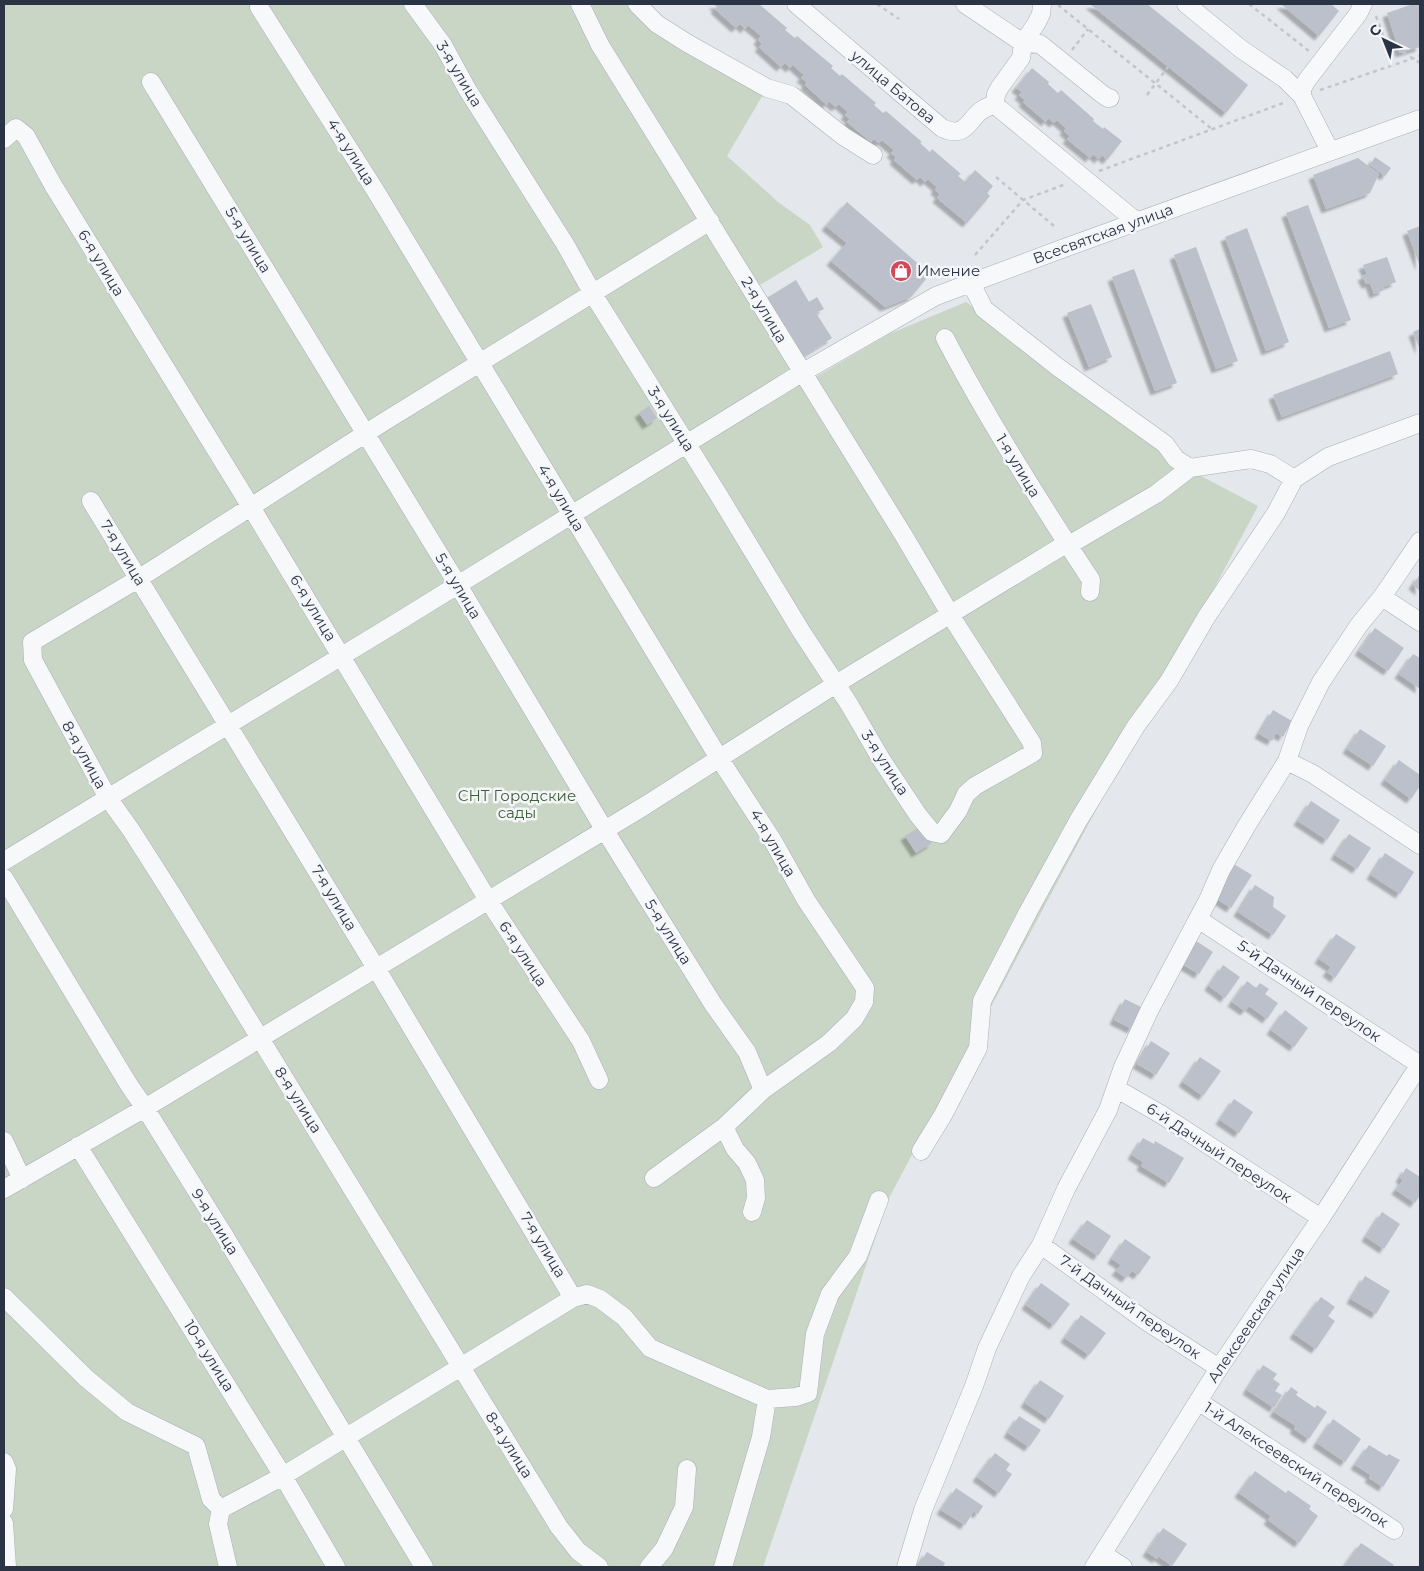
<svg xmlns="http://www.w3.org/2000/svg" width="1424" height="1571" font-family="Montserrat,sans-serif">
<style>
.garden{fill:#c9d6c5}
.building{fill:#bbc0ca;filter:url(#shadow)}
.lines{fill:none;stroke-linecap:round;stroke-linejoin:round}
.minor-casing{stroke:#a9aeb7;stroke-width:19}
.path{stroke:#c2c5cb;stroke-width:2.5;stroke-dasharray:4 4;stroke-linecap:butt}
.minor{stroke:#f7f8fa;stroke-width:18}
.labels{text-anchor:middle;stroke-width:5;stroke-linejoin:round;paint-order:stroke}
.street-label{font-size:15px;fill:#2b3445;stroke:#f4f6f9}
.poi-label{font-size:15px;fill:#2b3445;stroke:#f4f6f9;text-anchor:start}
.park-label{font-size:15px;fill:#3f6138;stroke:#f4f6f9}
</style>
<defs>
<filter id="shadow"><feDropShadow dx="-4.5" dy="4.5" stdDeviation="1" flood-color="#0004"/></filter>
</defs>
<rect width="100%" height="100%" fill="#e4e7ec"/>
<path class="garden" d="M4,4H637L767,88L727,156L778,202L810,225L823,247L755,288L809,381L889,334L966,302L1184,467L1258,506L889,1198L763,1567H4Z"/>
<path class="building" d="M713,4H759L787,28L785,30L795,38L797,36L833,66L831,68L840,76L842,74L876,103L874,105L883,113L886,111L922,142L920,143L930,152L932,149L961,174L958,176L965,182L975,170L993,186L987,193L990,196L967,223L937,198L940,194L935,190L937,187L928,179L925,182L920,177L917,180L894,160L896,157L891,153L894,150L882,140L879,143L874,139L871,142L847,122L850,119L845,115L848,112L839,104L836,107L829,101L827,105L805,85L807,82L801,78L804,75L793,65L790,68L785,63L781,67L759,47L762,44L758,40L761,36L748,25L745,29L740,24L736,28L715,9L717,7Z
M1090,4H1147L1248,85L1226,113Z
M1281,4H1331L1339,11L1319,36Z
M1413,4H1420V47L1400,53L1387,13Z
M1032,68L1049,82L1048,84L1058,93L1061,90L1094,119L1093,121L1103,129L1104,127L1122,141L1107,160L1102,155L1099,159L1093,154L1090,158L1067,139L1070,136L1064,131L1066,128L1057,120L1054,123L1048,118L1046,122L1023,102L1025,100L1019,95L1022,92L1016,88Z
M1375,157L1391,168L1385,176L1370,165Z
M1358,158L1379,174L1370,193L1326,209L1313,175Z
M847,202L930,274L911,297L885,307L831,261L847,243L826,226Z
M1308,205L1351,320L1329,328L1286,213Z
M1420,226V266L1407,231Z
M1247,228L1289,342L1266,351L1225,237Z
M1196,247L1238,361L1216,369L1174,255Z
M1387,257L1396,282L1383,287L1384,290L1374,294L1370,283L1366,284L1362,276L1367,274L1363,265Z
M1134,269L1177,383L1155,391L1112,277Z
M796,280L809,302L817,297L824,309L816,313L832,338L800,358L765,299Z
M1091,304L1112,357L1089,367L1067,313Z
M1420,329V350L1413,332Z
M1390,351L1398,374L1282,417L1273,395Z
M649,406L657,418L647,425L639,413Z
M1420,574V591L1413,585Z
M1375,628L1404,648L1388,671L1359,651Z
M1413,654L1420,658V689L1399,674Z
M1273,710L1292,721L1283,737L1276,733L1272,741L1259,734Z
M1360,729L1386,746L1373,766L1347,749Z
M1399,760L1420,775V786L1411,799L1385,780Z
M1311,801L1340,820L1327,840L1298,821Z
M921,826L932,843L916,853L905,836Z
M1349,834L1371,848L1357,869L1335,855Z
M1385,853L1414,872L1400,894L1371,875Z
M1232,863L1252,875L1231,908L1217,899L1226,885L1220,882Z
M1255,885L1274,897L1273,907L1286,916L1273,935L1238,912Z
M1336,934L1356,947L1335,978L1327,972L1331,967L1319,959Z
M1196,941L1213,952L1199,974L1182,964Z
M1223,965L1240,977L1225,998L1209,986Z
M1247,981L1256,988L1260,983L1269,989L1265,994L1278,1003L1267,1019L1249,1006L1245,1011L1232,1002Z
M1125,999L1143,1008L1132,1029L1114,1020Z
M1285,1010L1308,1028L1294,1047L1271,1030Z
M1151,1041L1170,1053L1156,1075L1137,1064Z
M1200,1057L1221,1071L1203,1096L1183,1082Z
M1234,1099L1253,1112L1239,1133L1220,1120Z
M1143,1138L1154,1144L1155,1141L1184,1158L1169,1183L1141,1166L1143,1162L1132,1155Z
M1406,1168L1420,1177V1195L1415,1203L1396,1190L1403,1180L1400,1178Z
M1382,1212L1400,1224L1384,1249L1366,1237Z
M1087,1220L1111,1236L1098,1256L1073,1239Z
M1125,1239L1151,1257L1138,1275L1132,1271L1126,1278L1116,1271L1121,1265L1112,1259Z
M1365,1276L1390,1291L1376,1314L1351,1299Z
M1041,1283L1070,1304L1054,1325L1026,1305Z
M1321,1297L1335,1307L1328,1316L1335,1321L1316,1349L1294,1334Z
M1081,1315L1106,1333L1089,1355L1065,1338Z
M1263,1365L1277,1374L1273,1379L1280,1384L1275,1391L1282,1395L1274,1408L1247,1390Z
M1040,1380L1064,1396L1049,1419L1025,1403Z
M1291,1387L1298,1392L1296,1395L1315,1408L1317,1405L1327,1412L1309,1439L1294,1429L1296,1426L1274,1412Z
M1019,1416L1041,1430L1029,1447L1008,1433Z
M1333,1419L1361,1439L1345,1462L1317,1443Z
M1369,1445L1387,1456L1389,1454L1400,1460L1383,1487L1369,1478L1371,1475L1355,1465Z
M995,1453L1010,1464L1006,1470L1012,1474L999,1493L977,1477Z
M1255,1471L1286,1493L1288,1490L1311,1506L1309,1509L1318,1516L1299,1543L1268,1520L1271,1516L1239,1493Z
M956,1488L983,1506L978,1514L974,1511L965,1525L941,1510Z
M1163,1528L1187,1544L1172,1566L1158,1556L1157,1559L1147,1552Z
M1361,1543L1394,1565L1392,1567H1344Z
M927,1552L945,1563L943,1567H917Z"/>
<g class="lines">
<g class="minor-casing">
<path id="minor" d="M413,4L443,45L467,89L565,244L593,294L718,494L801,631L849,704L881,759L918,815L932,832L941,834L958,811L966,794L975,786L1033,753L1032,743L956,624L904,536L600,45L580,4
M637,4L657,24L687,43L767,88L791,95L843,136L873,155
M796,4L942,128C972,142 967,109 995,105
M965,4L1023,43
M1042,4L1041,14L1036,24L1023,43L1021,58L1000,87L996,94L995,105L1137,222
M1186,4L1241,49L1285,79L1302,96L1330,151
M259,7L375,190L719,758L773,841L806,900L865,988L864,1002L854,1019L829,1043L763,1090L724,1127L735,1149L747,1163L755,1180L756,1198L752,1212
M1023,43L1040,44L1102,94L1108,98H1110
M151,82L458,585L604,829L713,1004L747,1052L763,1090
M1302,96V89L1307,80L1358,14L1363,4
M4,139L16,128L26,136L53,185L251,507L488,900L581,1041L599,1080
M971,283L984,309L1059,368L1165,444L1176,459L1190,468L1251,459L1270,464L1294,479L1328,457L1420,423
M945,338C989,422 1039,501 1091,580L1090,592
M91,501L376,968L573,1298
M1382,597L1420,622
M1287,761L1313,774L1420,845
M4,861L396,623L798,375L936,296L1059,250L1420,119
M4,878L129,1085L145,1108L224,1235L424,1567
M1198,919L1420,1065
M1117,1089L1162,1115L1321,1218
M4,1141L22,1179
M78,1146L283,1476L336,1567
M921,1151L943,1115L978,1048L982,1001L1028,912L1078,821L1136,726L1169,681L1207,616L1276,513L1294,479
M654,1178L724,1127
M4,1189L145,1108L646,805L836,684L1059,548L1074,542L1156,494L1190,468
M1041,1245L1146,1321L1219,1368
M4,1297L86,1378L127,1412L196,1446L211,1499L221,1509
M1198,1401L1394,1530
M4,1462L7,1469L4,1509
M4,1523L7,1567
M1103,1554L1123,1567
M228,1567L218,1524L221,1509L283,1476L573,1298L587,1294L600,1299L624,1317L650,1348L767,1399
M599,1567L578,1551L559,1527L173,896L131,830L108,798L33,660L32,642L138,579L382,423L710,221
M649,1567L664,1549L684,1507L687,1469
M723,1567L761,1437L767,1399L796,1397L808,1393L815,1334L830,1294L858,1256L879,1200
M906,1567L923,1510L974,1386L987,1348L1021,1276L1041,1245L1066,1189L1108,1110L1123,1067L1150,1009L1208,900L1221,870L1247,825L1287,761L1299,726L1321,682L1359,625L1382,597L1420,541
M1094,1567L1219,1368L1321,1218L1420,1064"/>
</g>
<path class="path" d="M877,4L899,19
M1249,4L1309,51
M1058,5L1212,129
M1376,16L1385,41L1420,63
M1072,50L1088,29
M1320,90L1420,56
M1147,95L1168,67
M1099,171L1286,102
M996,177L1054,226
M975,255L1023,200L1066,184"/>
<use href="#minor" class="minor"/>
</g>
<defs>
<g id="shop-disc" transform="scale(1.125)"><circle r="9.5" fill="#d1495b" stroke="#f4f6f9"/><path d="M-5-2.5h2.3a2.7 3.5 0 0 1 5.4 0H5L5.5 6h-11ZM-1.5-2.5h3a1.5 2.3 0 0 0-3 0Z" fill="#fff"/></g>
</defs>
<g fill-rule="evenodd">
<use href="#shop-disc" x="901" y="271"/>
</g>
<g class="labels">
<g class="street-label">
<text transform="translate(459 74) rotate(59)" y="5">3-я улица</text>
<text transform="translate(893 87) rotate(40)" y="5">улица Батова</text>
<text transform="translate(351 152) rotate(58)" y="5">4-я улица</text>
<text transform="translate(1103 234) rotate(-20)" y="5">Всесвятская улица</text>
<text transform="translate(248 240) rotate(59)" y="5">5-я улица</text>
<text transform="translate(101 263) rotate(59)" y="5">6-я улица</text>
<text transform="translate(764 310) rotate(59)" y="5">2-я улица</text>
<text transform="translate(671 419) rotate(58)" y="5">3-я улица</text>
<text transform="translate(1018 466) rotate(59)" y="5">1-я улица</text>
<text transform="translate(561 498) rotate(59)" y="5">4-я улица</text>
<text transform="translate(123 553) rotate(59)" y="5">7-я улица</text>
<text transform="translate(458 586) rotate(59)" y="5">5-я улица</text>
<text transform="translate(313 608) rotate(59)" y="5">6-я улица</text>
<text transform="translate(84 755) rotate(61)" y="5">8-я улица</text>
<text transform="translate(885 763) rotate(57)" y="5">3-я улица</text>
<text transform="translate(773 843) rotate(60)" y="5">4-я улица</text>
<text transform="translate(334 898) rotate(59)" y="5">7-я улица</text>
<text transform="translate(668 932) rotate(58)" y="5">5-я улица</text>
<text transform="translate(523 954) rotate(57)" y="5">6-я улица</text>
<text transform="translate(1309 991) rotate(34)" y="5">5-й Дачный переулок</text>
<text transform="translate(298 1100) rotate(58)" y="5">8-я улица</text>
<text transform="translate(1219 1153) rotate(33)" y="5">6-й Дачный переулок</text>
<text transform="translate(215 1222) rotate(58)" y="5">9-я улица</text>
<text transform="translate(543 1245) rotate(59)" y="5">7-я улица</text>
<text transform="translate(1130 1307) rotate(35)" y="5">7-й Дачный переулок</text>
<text transform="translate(1256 1315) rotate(-56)" y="5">Алексеевская улица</text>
<text transform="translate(209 1356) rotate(58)" y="5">10-я улица</text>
<text transform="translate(509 1445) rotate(58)" y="5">8-я улица</text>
<text transform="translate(1296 1465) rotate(33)" y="5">1-й Алексеевский переулок</text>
</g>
<g class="poi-label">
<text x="917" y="276">Имение</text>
</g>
<g class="park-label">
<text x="517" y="801">СНТ Городские<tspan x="517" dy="17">сады</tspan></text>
</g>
</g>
<rect width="1424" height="1571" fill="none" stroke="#2b3445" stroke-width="10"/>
<g transform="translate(1384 40) rotate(317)" stroke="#f4f6f9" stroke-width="4" paint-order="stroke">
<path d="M0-4L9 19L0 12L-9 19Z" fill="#2b3445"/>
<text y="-8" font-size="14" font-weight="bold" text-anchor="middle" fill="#2b3445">С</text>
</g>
</svg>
